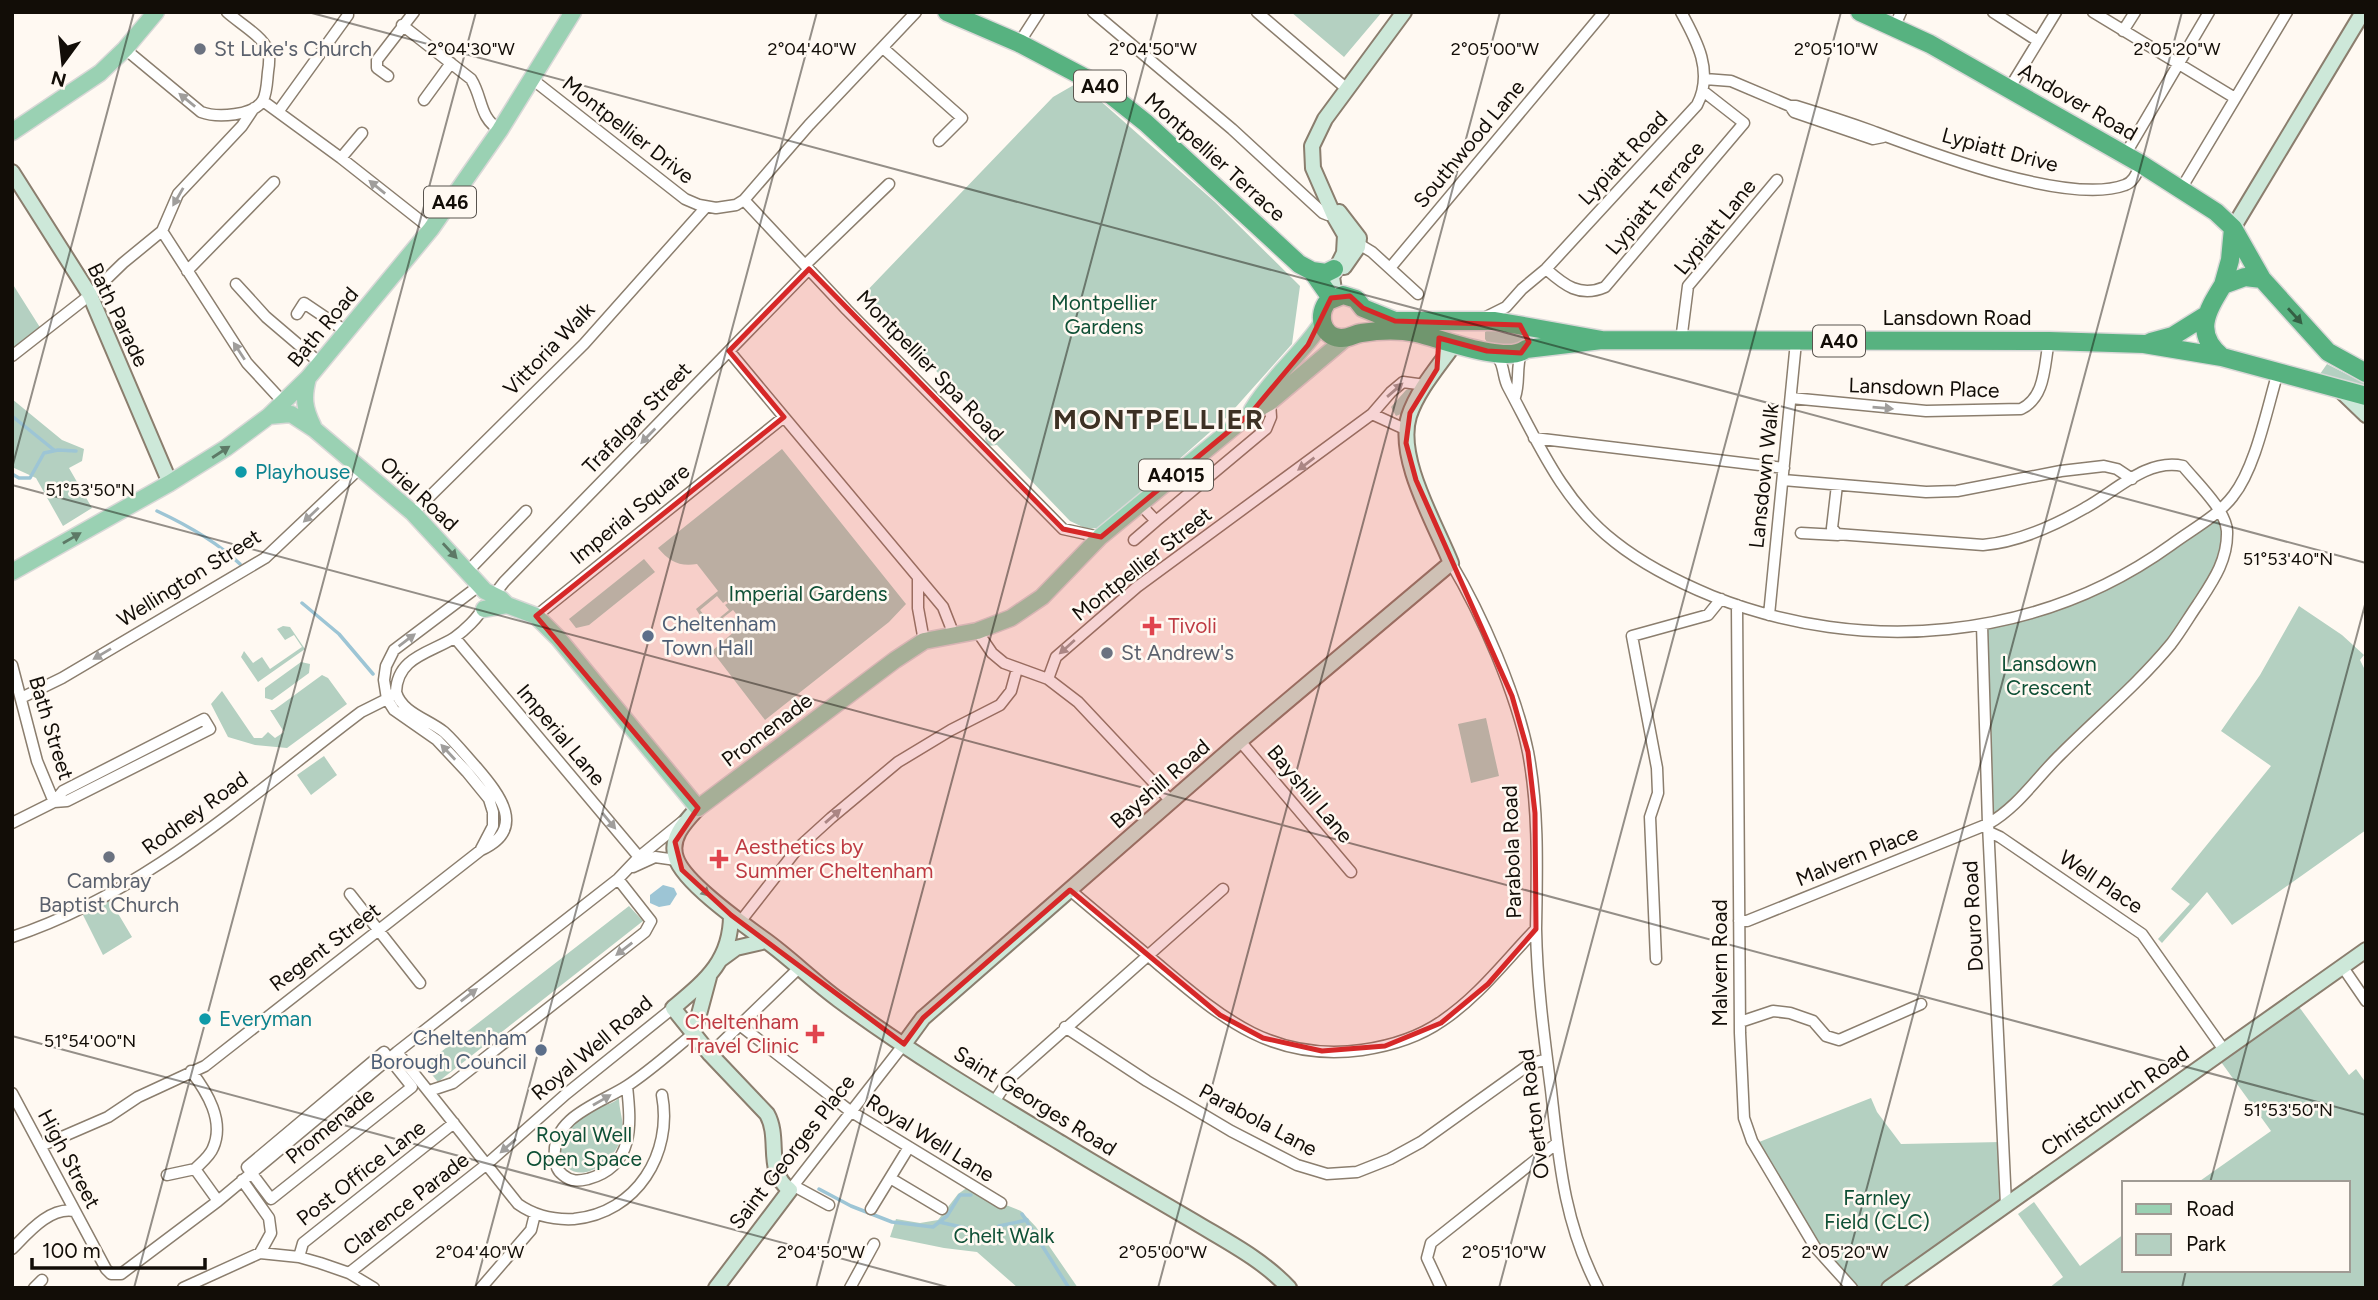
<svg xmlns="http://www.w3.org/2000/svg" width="2378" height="1300" font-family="Figtree,sans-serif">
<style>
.green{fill:#b4d0c1}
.water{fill:#9dc5d5}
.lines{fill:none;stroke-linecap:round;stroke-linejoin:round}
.stream{stroke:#9dc5d5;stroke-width:3.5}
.street-casing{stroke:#8b7e6e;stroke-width:13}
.secondary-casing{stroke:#8b7e6e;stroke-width:18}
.primary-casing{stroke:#d9d8d7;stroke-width:19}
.highway-casing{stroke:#d9d8d7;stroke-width:21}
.street{stroke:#fff;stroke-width:10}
.secondary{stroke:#cde8d9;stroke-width:14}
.primary{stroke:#9ad1b3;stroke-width:16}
.highway{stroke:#57b280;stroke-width:18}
.oneway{fill:#a09e9c}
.oneway2{fill:#346044}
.oneway3{fill:#5d7966}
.oneway4{fill:#79857a}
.marked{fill:#d62828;fill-opacity:0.2;stroke:#d62828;stroke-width:5;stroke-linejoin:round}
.ticks{fill:none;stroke:#120d07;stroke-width:2;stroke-opacity:0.45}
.worship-dot{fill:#6b7280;stroke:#fff9f2;stroke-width:2.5}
.culture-dot{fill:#0f9aa8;stroke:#fff9f2;stroke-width:2.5}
.health-dot{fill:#e0444e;stroke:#fff9f2;stroke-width:2.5}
.service-dot{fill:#5c6f8a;stroke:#fff9f2;stroke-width:2.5}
.labels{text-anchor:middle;stroke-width:5;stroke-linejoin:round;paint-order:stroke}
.shield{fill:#fff9f2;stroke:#59544e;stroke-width:2}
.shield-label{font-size:19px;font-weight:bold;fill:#120d07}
.worship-label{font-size:21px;fill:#5b616d;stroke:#fff9f2;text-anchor:start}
.street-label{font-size:21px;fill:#120d07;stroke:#fff9f2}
.park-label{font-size:21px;fill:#0f5036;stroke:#fff9f2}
.culture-label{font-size:21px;fill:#0d838f;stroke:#fff9f2;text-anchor:start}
.service-label{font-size:21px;fill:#4e5e75;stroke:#fff9f2;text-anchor:start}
.health-label{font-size:21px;fill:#be3a42;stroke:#fff9f2;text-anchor:start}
.district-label{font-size:28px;font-weight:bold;letter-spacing:2px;fill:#3d3124;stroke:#fff9f2}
.ticks-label{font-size:18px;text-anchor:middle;fill:#120d07;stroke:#fff9f2;stroke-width:5;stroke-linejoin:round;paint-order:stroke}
</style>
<rect width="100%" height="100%" fill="#fff9f2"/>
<path class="green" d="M1291,12H1382L1344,57Z
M1079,82L1215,202L1300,286L1292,344L1227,417L1116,515L1106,527L1087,529L1070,521L997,445L988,446L985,439L988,432L987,421L861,297L1053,97Z
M12,283L41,329L12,354Z
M1490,329L1522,333L1524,338L1520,347L1487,342L1485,339V332Z
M2327,364L2366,384V390L2320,374Z
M1411,388L1413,390L1406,412L1396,416L1391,407L1406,390Z
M12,399L62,440L84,449L82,461L69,468L92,508L63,526L36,478L12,467Z
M782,449L906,604L889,622L765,720L712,651L744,623L733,610L720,620L718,619L729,610L725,605L728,603L726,601L723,603L717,596L700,610L704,615L701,617L696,609L718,591L697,564C679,567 669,561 658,548Z
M2219,510L2225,518V554L2172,642L1988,824L1982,625L2085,595Z
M644,559L655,572L589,625L576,628L569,619Z
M2299,606L2342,635L2364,655L2360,660L2366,672V830L2232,925L2207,892L2162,943L2158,939L2190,904L2171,889L2271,766L2221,731L2260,675Z
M283,626L290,627L305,649L258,682L241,657L244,651L253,663L262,657L270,669L302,647L294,635L285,640L277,629Z
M301,662L310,664L309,673L272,700L265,698V688Z
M322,675L328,678L347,704L287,748L255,745L228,737L211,704L222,691L254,738H262L268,732L275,738L284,732L270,710H274Z
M1486,718L1499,776L1471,783L1458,724Z
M324,756L337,775L311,795L297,775Z
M110,900L132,937L103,955L83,915Z
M629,906L643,921L438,1082L424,1065Z
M2294,1000L2349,1075L2356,1069L2366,1083V1288H2049L2063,1277L2018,1214L2034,1202L2080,1266L2124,1234V1270H2348V1183H2197L2271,1131L2216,1055Z
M619,1098C619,1114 627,1126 620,1142C609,1168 569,1191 559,1151C559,1130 581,1114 599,1107C609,1103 611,1105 619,1098Z
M1871,1098L1877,1112L1901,1144L2002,1142L2006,1204L1889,1288H1852L1835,1271L1754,1144Z
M971,1185L1001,1203L1021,1211L1036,1227L1078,1288H1018L977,1252L944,1248L890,1237L896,1219L920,1223L938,1220L958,1194Z"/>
<path class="water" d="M663,885L674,888L677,894L670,905L659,907L650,903V895Z"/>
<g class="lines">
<path class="stream" d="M12,416L54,450
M12,474L19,478H30L44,453L58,450L76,451
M157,511C187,525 216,541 240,564
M302,603L339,634L373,674
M819,1189L851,1206L892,1222L933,1227L947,1216L960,1195H971
M1022,1214L1069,1288
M939,1222L966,1228
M999,1226L1027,1220"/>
<g class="street-casing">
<path id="street" d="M1093,12L1232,129L1323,213L1328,215H1336
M1257,12L1347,89
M1993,12L2038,41
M2093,12L2235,98
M402,25L471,79C483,98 479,118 500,130
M1891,25L1894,28L1901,12
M2123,31L2135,12
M1019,43L1039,12
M883,48L962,118L939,141
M125,49L201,112C217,118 254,116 263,100C267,92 267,81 268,72C269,66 270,57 268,50C261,35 239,23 227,12
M388,76L377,68V60L414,12
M532,79L685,199L699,205L716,208L736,205L744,200L809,125L916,12
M1705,79L1731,81L1790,106H1796C1822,114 1847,122 1872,131C1928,152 2069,206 2125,185C2134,182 2137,172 2141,164
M2009,89L2056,12
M424,100L451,63
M263,101L341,158L431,229
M1790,106L1794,112L1873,139L1883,137
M278,112L348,15
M2125,155L2209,12
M341,158L362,133
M2181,189L2287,12
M744,200L847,310L1063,529L1100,537
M162,231L247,363L283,402
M1354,241L1372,252L1418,294
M805,265L889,184
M1390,268L1604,12
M1546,269C1564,285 1580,298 1605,287L1744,123L1703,91
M187,271L274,182
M236,284L266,317L320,363
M297,314L304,303L347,332
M1486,317L1506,307L1522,289L1546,269L1697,105C1714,72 1697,41 1681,12
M1681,341L1688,286L1777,180
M729,351L784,417
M1494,354C1505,362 1502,376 1508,387C1538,443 1563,502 1615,542C1644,565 1678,582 1712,596C1863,656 2038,641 2171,545C2191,530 2218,516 2233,496C2256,467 2267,408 2278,372
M12,356L90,295L123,263L162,231L178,194L242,126L254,108
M1515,397C1520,383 1516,368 1521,353
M1791,398L1926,411L2021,409C2046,397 2044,365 2049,341
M1372,414L1407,430
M1534,438L1784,468
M1783,480L1926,492L1957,491L2061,471L2104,466L2117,469L2132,479
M1141,505L1156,521L1266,429L1271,417L1270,402
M413,513L584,344L706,207
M1801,533L1838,535
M1134,540L1156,521
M468,571L526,511
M918,577V608L924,641
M480,585L394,650L386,666L384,680L387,699L394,710L437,740L467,772L489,799L493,812V826L481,849
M494,595L504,582L809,269
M1737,605L1740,1033L1744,1118L1752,1141L1815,1247L1852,1288
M1769,615L1796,342
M536,616L784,417L943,607L954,635
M1982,625L1988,824L2006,1204
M977,631L992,653L1004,663L1048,679L1078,702L1171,801
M455,638L639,857
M12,665L37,761L54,802L12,823
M1048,679L1056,657L1137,587L1372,414L1391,392L1403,382L1425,385
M21,698L62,678L265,558L360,468
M204,719L210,729L67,801L54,802L63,791Z
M1240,741L1351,872
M1989,832L2000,837L2142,934L2224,1050
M633,867L655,857L676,860
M1070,890C1099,915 1130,940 1159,965C1223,1019 1273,1062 1362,1050C1390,1046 1419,1037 1442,1021C1479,996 1505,961 1536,929C1537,870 1539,810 1528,752C1516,693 1482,615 1451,563
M350,894L420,983
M1739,921H1747L1988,824C2019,806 2036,778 2061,754C2098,717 2138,684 2171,644C2181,631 2189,617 2198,604C2213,581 2228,560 2227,531C2226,510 2196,482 2183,466C2146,458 2115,492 2085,508C2054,526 2018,542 1983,545L1837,534L1832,528L1837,485
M740,922L798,848L831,818L898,762L951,730L1000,705L1011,691L1017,669
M1536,929C1537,983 1544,1036 1551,1090C1559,1161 1564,1223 1598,1288
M12,937C146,893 251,795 361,712L387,699L396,692C397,657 430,653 454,638C464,631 479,617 484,606
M1656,959L1650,817L1658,793L1657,768L1632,636L1708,615L1721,599
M2342,966L2366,1001
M1740,1022L1773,1011L1790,1013L1813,1021L1826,1036L1839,1040L1921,1004
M741,1026L850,1111L1001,1203
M1065,1027L1147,1081L1231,1131L1297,1165L1327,1174L1357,1172L1390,1159L1421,1142L1530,1064L1547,1059
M384,1052L412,1087L271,1199L247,1167Z
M397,1052L518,1204C535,1216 554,1220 574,1219C637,1213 673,1153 662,1095
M710,1054L799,968
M191,1071C207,1092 225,1121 213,1148C210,1156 201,1163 195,1169L218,1201
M627,1086C631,1124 635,1166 588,1179C579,1181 571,1182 563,1175C557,1171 555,1163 555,1156C551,1117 601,1103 627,1086C650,1071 672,1051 694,1033
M429,1091L453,1083L645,932L651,921L618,879
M12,1093L106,1269L111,1274H121L218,1201L397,1052L618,879L639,857L682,822
M994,1102L1010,1078L1223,889
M41,1146L108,1117L138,1097L205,1066L481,850C527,829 500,795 477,768C466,756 456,743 444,732C428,719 402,713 396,692
M167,1175L195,1169
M890,1178L942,1209
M242,1180L269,1218L271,1233L260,1253
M794,1186L829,1205
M790,1190L904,1044
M871,1209L909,1147
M12,1249C28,1233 49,1207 74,1211
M299,1257L303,1243L454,1123
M349,1273L487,1164L566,1094L673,1008
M34,1288L42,1280
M183,1288L260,1253L299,1257L320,1263L349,1273L374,1288
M481,1288L531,1230L535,1214
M850,1288L874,1244
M1441,1288L1427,1258L1431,1243L1557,1143"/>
</g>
<g class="secondary-casing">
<path id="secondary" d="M12,172L90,295L170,483
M1339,212L1359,238L1358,247L1344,267
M2233,228L2363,12
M1335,296L1332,277L1344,253L1345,235L1334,216L1313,168L1312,146L1325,119L1404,12
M2339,389L2366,415
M698,808C685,822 669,838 676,858C684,883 743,924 765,940C790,958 813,981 839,1000C909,1052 986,1098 1061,1143C1105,1170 1149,1195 1193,1221C1226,1241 1262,1259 1289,1288
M721,959L736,948L766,941
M694,1033L709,977
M904,1044L923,1018L1240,741L1451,563C1435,523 1396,458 1409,416C1418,389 1439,366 1455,343
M716,1288L790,1190C764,1171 781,1139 767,1114L710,1054L673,1008C705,981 731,961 731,915
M1889,1288L2366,950"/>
</g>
<g class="primary-casing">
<path id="primary" d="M12,132L100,73L125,49L156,12
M308,378C303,397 304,408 313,426
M1252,410C1271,378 1301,355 1322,323
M269,416L291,414L314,429L413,513L485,591L501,599L507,605L536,616L558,638L698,808L895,660L924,641L977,631L1011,618L1042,597L1100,537L1251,413L1270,402L1346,338
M12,572L170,483L226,448L269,416L308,378L431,229L500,130L573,12
M484,609L507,605"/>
</g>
<g class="highway-casing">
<path id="highway" d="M947,12L1019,43L1097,84L1146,123L1299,264L1312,271L1331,298
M1860,12L1930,44L2141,164L2216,212L2233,228L2262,279L2328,352L2366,373
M1312,271L1326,273L1334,269
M2223,285L2230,260L2233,228
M1602,340L1495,321H1395L1363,308L1356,299L1343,295L1328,301C1317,314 1321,336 1340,338C1348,339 1354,334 1361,333C1379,330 1398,329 1416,333C1440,338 1506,365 1526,349L1602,340L2049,341L2144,344L2222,357L2366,396
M2151,342L2173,336L2205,316
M2222,357C2193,333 2207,311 2223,285L2245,277L2262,279"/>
</g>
<use href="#street" class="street"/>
<use href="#secondary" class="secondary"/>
<use href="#primary" class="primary"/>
<use href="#highway" class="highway"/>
</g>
<defs><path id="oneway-solid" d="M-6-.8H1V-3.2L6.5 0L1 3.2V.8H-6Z" transform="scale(1.75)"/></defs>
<g class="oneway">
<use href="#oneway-solid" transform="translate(187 100) rotate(-141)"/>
<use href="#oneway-solid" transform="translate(377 187) rotate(-141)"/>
<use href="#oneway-solid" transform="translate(178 197) rotate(120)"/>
<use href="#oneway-solid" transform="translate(239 351) rotate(-123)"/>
<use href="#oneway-solid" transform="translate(1395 390) rotate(-41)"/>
<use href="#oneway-solid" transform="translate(1883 408) rotate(5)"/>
<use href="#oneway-solid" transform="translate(648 436) rotate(134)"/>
<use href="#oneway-solid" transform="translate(1306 464) rotate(143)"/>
<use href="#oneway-solid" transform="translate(311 515) rotate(137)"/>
<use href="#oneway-solid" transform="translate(407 640) rotate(-37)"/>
<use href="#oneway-solid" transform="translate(1067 647) rotate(138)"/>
<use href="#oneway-solid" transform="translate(102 654) rotate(149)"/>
<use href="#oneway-solid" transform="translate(448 752) rotate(-133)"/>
<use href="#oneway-solid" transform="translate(833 816) rotate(-41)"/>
<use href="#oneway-solid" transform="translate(609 821) rotate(50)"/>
<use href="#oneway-solid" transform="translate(624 949) rotate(142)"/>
<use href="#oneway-solid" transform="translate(469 995) rotate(-38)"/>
<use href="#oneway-solid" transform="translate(602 1100) rotate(-30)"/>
<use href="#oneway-solid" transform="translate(508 1146) rotate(139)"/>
</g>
<use class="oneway2" href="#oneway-solid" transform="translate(2295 316) rotate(48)"/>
<g class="oneway3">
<use href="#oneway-solid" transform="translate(221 452) rotate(-33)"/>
<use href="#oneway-solid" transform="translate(72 538) rotate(-30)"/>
<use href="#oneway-solid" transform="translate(450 551) rotate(47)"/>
</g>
<use class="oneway4" href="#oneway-solid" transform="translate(702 889) rotate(43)"/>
<path class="marked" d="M809,269L1063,529L1101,537L1251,413L1308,345L1331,298L1350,296L1363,308L1395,321L1520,325L1529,342L1521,353L1487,351L1439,338L1437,369L1410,413L1406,443L1416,480L1512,696L1528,752L1535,813L1536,929L1488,984L1441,1023L1385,1046L1322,1051L1263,1038L1220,1015L1070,890L923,1018L904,1044L731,915L682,870L675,842L698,808L536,616L784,417L729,351Z"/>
<path class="ticks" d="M308,12L2366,563M12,468L134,12M12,485L2366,1115M12,1036L951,1288M2210,1183L2366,601M134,1288L476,12M475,1288L817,12M816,1288L1158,12M1158,1288L1500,12M1499,1288L1841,12M1840,1288L2182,12M2182,1288L2186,1270"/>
<g class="worship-dot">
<circle cx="200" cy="49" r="7"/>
<circle cx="1107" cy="653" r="7"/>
<circle cx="109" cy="857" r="7"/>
</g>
<g class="culture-dot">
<circle cx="241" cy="472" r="7"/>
<circle cx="205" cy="1019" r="7"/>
</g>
<g class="health-dot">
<path d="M1148.5 615.5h7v7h7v7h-7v7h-7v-7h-7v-7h7z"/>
<path d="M715.5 848.5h7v7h7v7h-7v7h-7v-7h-7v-7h7z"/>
<path d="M811.5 1023.5h7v7h7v7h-7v7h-7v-7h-7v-7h7z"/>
</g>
<g class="service-dot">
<circle cx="648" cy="636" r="7"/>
<circle cx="541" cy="1050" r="7"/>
</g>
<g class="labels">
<g class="shield">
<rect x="1074" y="70.5" width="52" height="31" rx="5"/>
<rect x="424" y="186.5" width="52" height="31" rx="5"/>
<rect x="1813" y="325.5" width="52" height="31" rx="5"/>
<rect x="1139" y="459.5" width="74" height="31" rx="5"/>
</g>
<g class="shield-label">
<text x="1100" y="93">A40</text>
<text x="450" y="209">A46</text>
<text x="1839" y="348">A40</text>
<text x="1176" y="482">A4015</text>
</g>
<g class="worship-label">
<text x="214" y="56">St Luke's Church</text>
<text x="1121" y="660">St Andrew's</text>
<text x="109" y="888" text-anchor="middle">Cambray<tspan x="109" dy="24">Baptist Church</tspan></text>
</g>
<g class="street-label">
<text transform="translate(2078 102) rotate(30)" y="7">Andover Road</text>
<text transform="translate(628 130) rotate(38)" y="7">Montpellier Drive</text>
<text transform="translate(1469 144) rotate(-50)" y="7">Southwood Lane</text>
<text transform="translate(2000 150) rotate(15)" y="7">Lypiatt Drive</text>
<text transform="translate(1215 157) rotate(42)" y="7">Montpellier Terrace</text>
<text transform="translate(1623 158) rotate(-47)" y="7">Lypiatt Road</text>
<text transform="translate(1655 198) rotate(-50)" y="7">Lypiatt Terrace</text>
<text transform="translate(1715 227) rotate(-51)" y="7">Lypiatt Lane</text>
<text transform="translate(118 315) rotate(64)" y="7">Bath Parade</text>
<text x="1957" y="325">Lansdown Road</text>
<text transform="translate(323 327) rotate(-50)" y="7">Bath Road</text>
<text transform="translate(549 349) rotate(-46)" y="7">Vittoria Walk</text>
<text transform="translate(930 366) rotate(46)" y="7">Montpellier Spa Road</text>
<text transform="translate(1924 388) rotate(2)" y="7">Lansdown Place</text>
<text transform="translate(637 418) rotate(-46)" y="7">Trafalgar Street</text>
<text transform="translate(1764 476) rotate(-84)" y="7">Lansdown Walk</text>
<text transform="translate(419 494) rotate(43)" y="7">Oriel Road</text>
<text transform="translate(630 514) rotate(-39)" y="7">Imperial Square</text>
<text transform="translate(1142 564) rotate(-38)" y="7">Montpellier Street</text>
<text transform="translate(189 578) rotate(-32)" y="7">Wellington Street</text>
<text transform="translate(51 728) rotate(73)" y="7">Bath Street</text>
<text transform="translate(767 730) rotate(-37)" y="7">Promenade</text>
<text transform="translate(561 735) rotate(50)" y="7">Imperial Lane</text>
<text transform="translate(1160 784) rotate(-41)" y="7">Bayshill Road</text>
<text transform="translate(1310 794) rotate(50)" y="7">Bayshill Lane</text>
<text transform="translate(195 813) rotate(-36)" y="7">Rodney Road</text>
<text transform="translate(1512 852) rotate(-92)" y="7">Parabola Road</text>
<text transform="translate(1857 856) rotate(-22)" y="7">Malvern Place</text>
<text transform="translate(2101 882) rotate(34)" y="7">Well Place</text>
<text transform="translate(1973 916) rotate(-93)" y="7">Douro Road</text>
<text transform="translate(325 947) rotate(-37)" y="7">Regent Street</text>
<text transform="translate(1720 963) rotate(-90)" y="7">Malvern Road</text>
<text transform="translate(592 1048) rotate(-40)" y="7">Royal Well Road</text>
<text transform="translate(1035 1101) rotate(32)" y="7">Saint Georges Road</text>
<text transform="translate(2115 1101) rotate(-35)" y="7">Christchurch Road</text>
<text transform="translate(1534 1114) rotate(-97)" y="7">Overton Road</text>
<text transform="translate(1258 1120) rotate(28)" y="7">Parabola Lane</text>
<text transform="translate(330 1126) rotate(-39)" y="7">Promenade</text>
<text transform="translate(930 1138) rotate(32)" y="7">Royal Well Lane</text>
<text transform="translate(792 1152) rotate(-52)" y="7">Saint Georges Place</text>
<text transform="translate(69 1159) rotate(62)" y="7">High Street</text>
<text transform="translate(361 1173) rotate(-38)" y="7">Post Office Lane</text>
<text transform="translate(406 1204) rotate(-38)" y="7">Clarence Parade</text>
</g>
<g class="park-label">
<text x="1104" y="310">Montpellier<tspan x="1104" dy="24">Gardens</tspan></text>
<text x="808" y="601">Imperial Gardens</text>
<text x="2049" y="671">Lansdown<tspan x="2049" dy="24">Crescent</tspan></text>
<text x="584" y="1142">Royal Well<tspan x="584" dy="24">Open Space</tspan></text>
<text x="1877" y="1205">Farnley<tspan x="1877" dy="24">Field (CLC)</tspan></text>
<text x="1004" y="1243">Chelt Walk</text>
</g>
<g class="culture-label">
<text x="255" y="479">Playhouse</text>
<text x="219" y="1026">Everyman</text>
</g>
<g class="service-label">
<text x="662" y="631">Cheltenham<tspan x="662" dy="24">Town Hall</tspan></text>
<text x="527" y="1045" text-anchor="end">Cheltenham<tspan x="527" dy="24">Borough Council</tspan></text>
</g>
<g class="health-label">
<text x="1168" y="633">Tivoli</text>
<text x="735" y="854">Aesthetics by<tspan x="735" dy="24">Summer Cheltenham</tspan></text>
<text x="799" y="1029" text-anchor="end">Cheltenham<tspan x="799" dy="24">Travel Clinic</tspan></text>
</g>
<g class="district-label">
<text x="1159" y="429">MONTPELLIER</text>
</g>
</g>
<g class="ticks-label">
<text x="471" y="55">2°04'30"W</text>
<text x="812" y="55">2°04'40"W</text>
<text x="1153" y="55">2°04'50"W</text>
<text x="1495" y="55">2°05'00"W</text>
<text x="1836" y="55">2°05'10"W</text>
<text x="2177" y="55">2°05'20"W</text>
<text x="90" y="496">51°53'50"N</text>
<text x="2288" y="565">51°53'40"N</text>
<text x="90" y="1047">51°54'00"N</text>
<text x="2288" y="1116">51°53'50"N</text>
<text x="480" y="1258">2°04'40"W</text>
<text x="821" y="1258">2°04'50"W</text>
<text x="1163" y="1258">2°05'00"W</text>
<text x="1504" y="1258">2°05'10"W</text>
<text x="1845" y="1258">2°05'20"W</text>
</g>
<rect width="2378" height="1300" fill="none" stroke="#120d07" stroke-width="28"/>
<rect x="2122" y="1181" width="228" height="91" fill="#fff9f2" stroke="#a09b94" stroke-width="2"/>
<rect x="2136" y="1204" width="35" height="10" fill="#9ad1b3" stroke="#a09b94" stroke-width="2"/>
<text x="2186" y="1216" font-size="21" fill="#120d07">Road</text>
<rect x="2136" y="1234" width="35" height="21" fill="#b4d0c1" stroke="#a09b94" stroke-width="2"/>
<text x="2186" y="1251" font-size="21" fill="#120d07">Park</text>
<g transform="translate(63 63) rotate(195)" stroke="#fff9f2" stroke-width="5" paint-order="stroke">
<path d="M0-5L12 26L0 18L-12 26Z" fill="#120d07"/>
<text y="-10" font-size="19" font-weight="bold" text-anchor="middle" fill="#120d07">N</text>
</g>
<path d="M32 1258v10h173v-10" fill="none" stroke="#120d07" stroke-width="3.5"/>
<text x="42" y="1258" font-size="21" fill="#120d07" stroke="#fff9f2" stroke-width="5" paint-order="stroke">100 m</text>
</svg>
